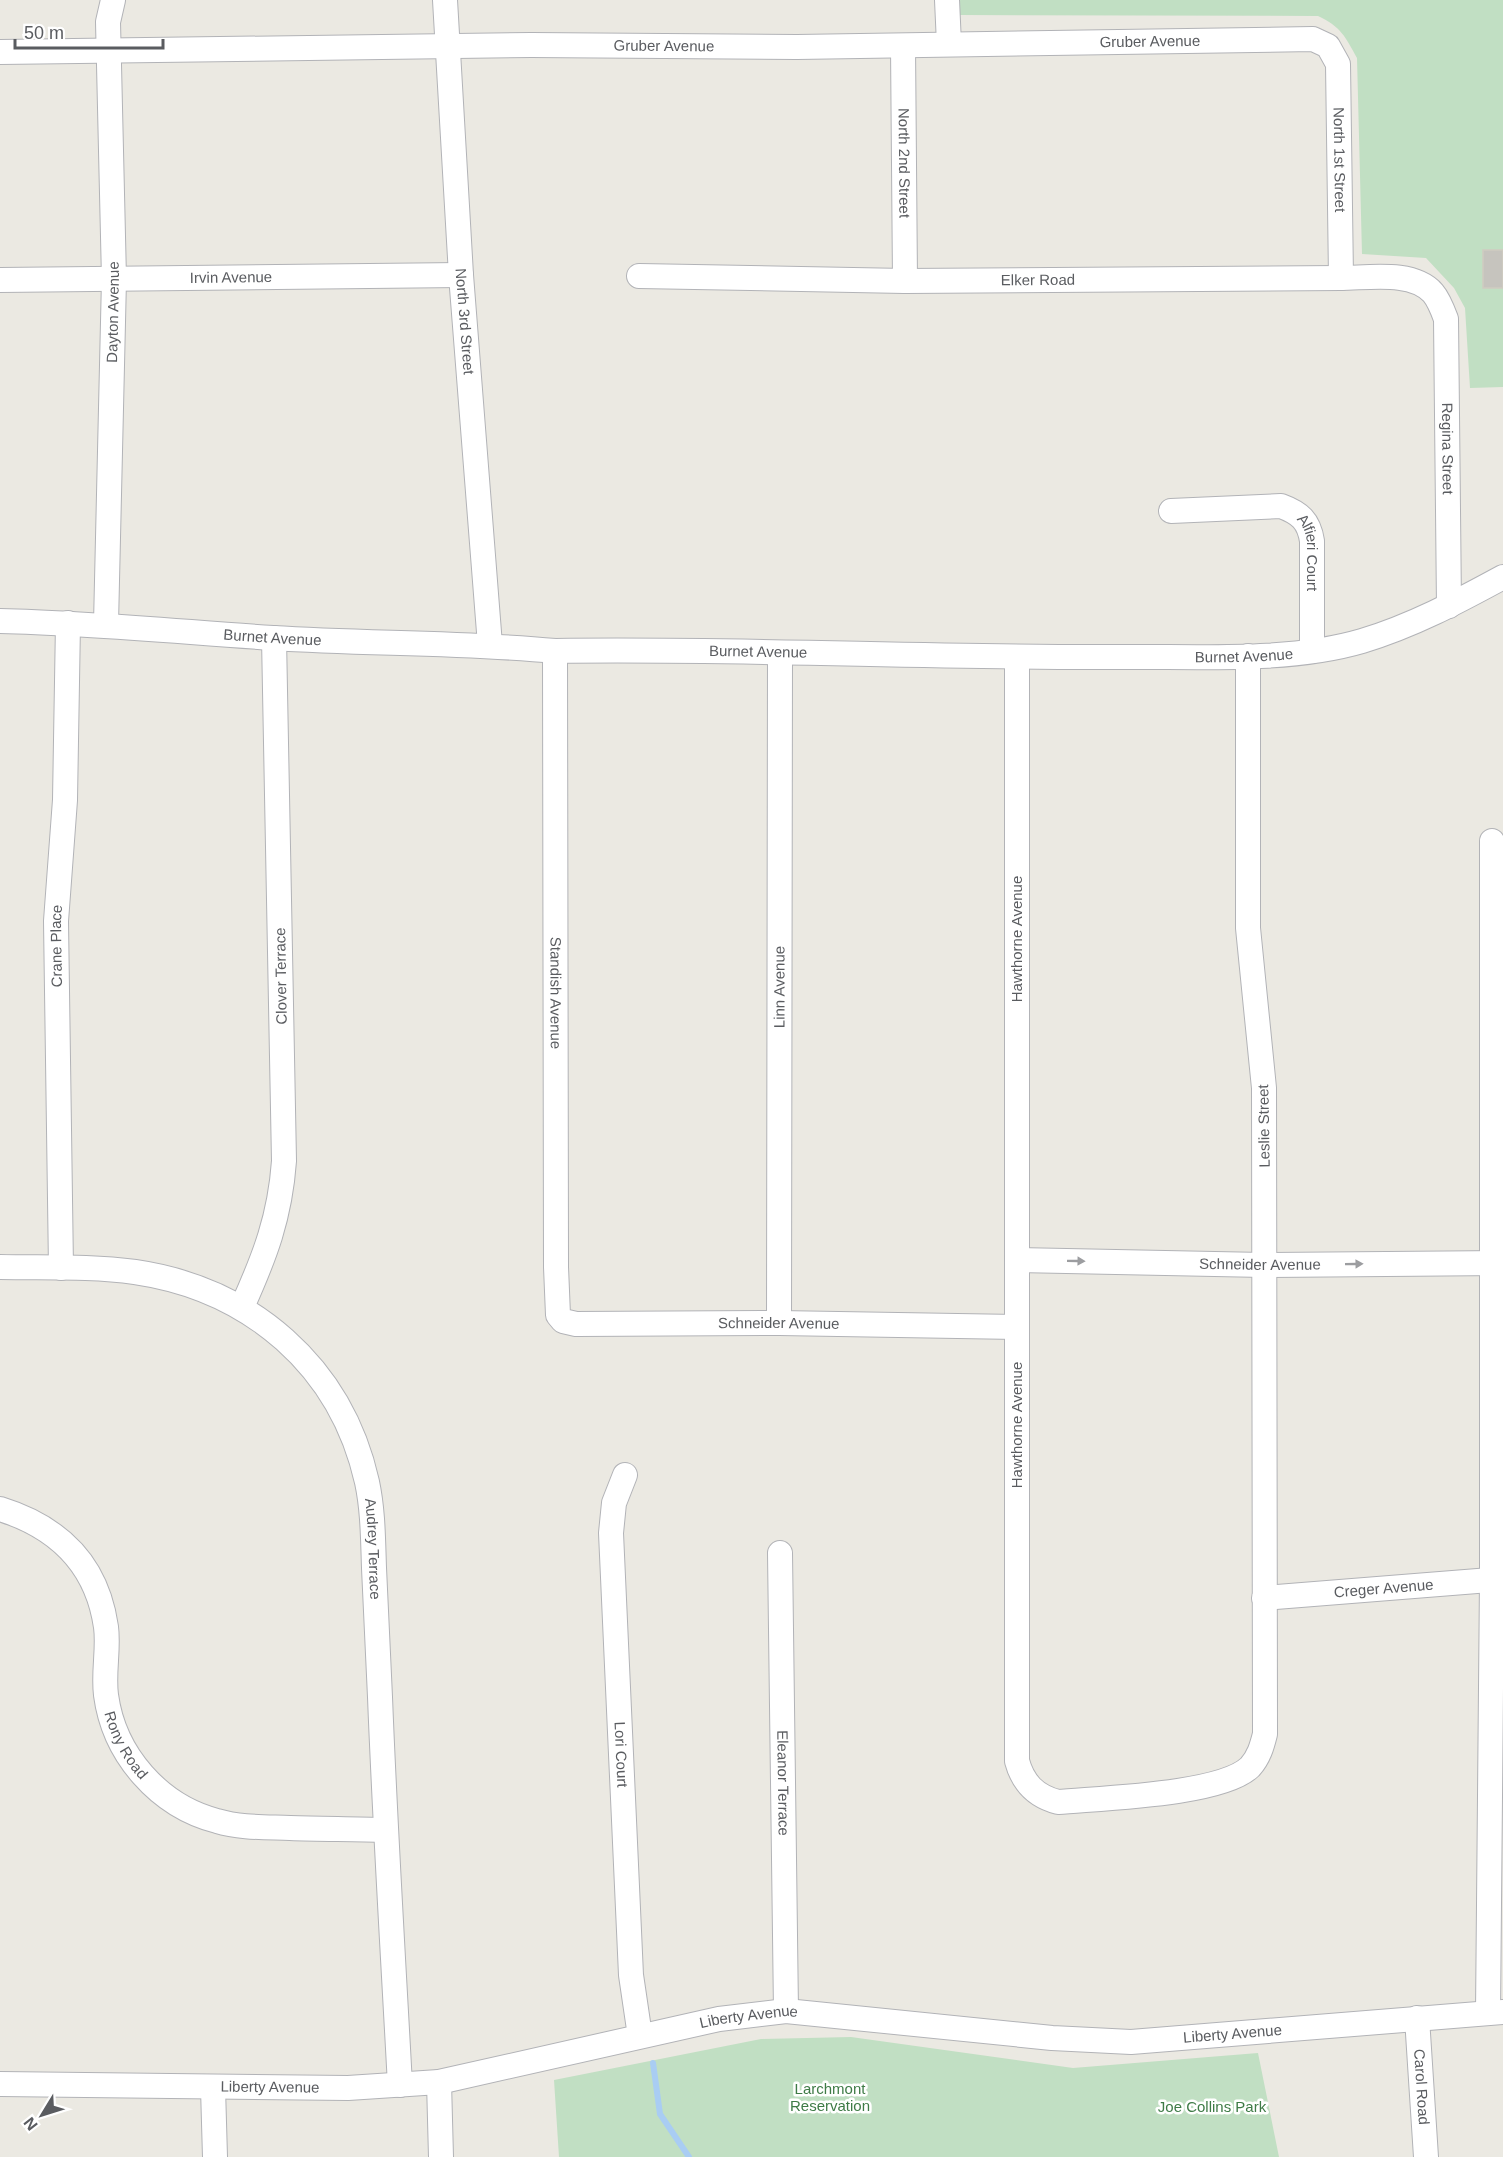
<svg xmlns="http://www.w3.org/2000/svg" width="1503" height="2157" font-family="Helvetica,sans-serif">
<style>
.green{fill:#c1dfc3}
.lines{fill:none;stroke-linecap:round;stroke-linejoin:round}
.stream{stroke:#a9cdf3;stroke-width:6}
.building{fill:#c6c4be;stroke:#cfcbc1;stroke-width:1.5}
.minor-casing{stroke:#b2b3b7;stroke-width:26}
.minor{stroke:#fff;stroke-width:24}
.oneway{fill:#9c9da0}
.labels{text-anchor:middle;stroke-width:5;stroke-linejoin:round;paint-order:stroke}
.street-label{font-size:15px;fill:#5a5c60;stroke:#fff}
.park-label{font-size:15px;fill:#3e7b46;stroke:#fff}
</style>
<rect width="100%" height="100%" fill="#ebe9e2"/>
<path class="green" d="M959,0H1503V387L1470,388L1465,308L1454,288L1426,258L1362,254L1357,58C1345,36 1341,27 1318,16L960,15Z
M851,2037L1073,2068L1258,2053L1279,2157H559L554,2080L761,2039Z"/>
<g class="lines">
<path class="stream" d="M653,2063L660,2114L689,2157"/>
</g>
<path class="building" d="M1483,250H1503V288H1483Z"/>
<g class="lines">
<g class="minor-casing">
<g id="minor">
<path id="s1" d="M445,0L461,275L490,645"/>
<path d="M947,0L949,44"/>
<path id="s2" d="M903,46L905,281"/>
<path id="s3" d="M0,52L531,45L797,47L1313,39L1328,46L1338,64L1341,278"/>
<path id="s4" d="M639,276L905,281L1341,278C1368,278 1413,270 1433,293C1439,300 1443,311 1446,319L1449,606"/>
<path id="s5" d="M0,280L461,275"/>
<path id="s6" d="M1171,511L1281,506C1300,513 1309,521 1312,541V651"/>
<path id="s7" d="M0,621C91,623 182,632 273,638C367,644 461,642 555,651C742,648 929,658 1116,657C1194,656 1287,663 1362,641C1412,626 1457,602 1503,577"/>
<path id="s8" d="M106,624L114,279L108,22L113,0"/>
<path id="s9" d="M555,651L556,1267L558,1315L563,1321L576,1324L779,1323L1017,1327"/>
<path d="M1017,657V1761C1023,1783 1035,1796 1058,1802C1101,1798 1221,1795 1250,1767C1259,1757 1262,1746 1265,1734L1264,1088L1248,928V656"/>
<path id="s10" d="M1017,1260L1264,1265L1503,1263"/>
<path id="s11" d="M0,1267C45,1268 90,1266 135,1272C251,1289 341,1366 367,1482C373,1510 373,1539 374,1568C376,1611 378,1654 380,1697C385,1826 393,1955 400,2085"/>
<path id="s12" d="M61,1268L56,921L65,800L68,623"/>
<path d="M242,1307C265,1256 280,1217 284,1161L274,638"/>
<path id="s13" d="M779,1323L780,653"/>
<path id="s14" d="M625,1475L614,1503L611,1533L631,1975L640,2036"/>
<path id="s15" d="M0,1509C58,1527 97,1564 106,1627C109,1649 103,1672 106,1695C114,1755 159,1806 217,1821C241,1828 265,1827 290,1828C321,1829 353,1829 385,1830"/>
<path id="s16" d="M780,1553L786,2011"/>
<path id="s17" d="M1264,1598L1503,1579"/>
<path d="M1488,2013L1492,1579V841"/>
<path id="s18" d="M1417,2018L1426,2157"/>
<path d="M439,2082L441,2157"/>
<path id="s19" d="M0,2084L348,2088L439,2082L719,2019L786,2011L1052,2038L1131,2042L1503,2012"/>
<path d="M213,2088L215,2157"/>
</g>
</g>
<use href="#minor" class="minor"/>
</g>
<defs><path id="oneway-solid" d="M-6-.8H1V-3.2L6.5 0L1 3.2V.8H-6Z" transform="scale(1.5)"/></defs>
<g class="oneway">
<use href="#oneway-solid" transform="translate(1076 1261) rotate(1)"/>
<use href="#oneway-solid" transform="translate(1354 1264) rotate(-1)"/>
</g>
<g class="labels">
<g class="street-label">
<text dy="5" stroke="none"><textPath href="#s3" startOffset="1150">Gruber Avenue</textPath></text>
<text dy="5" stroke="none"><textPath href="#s3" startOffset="664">Gruber Avenue</textPath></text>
<text dy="5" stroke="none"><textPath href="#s3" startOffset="1446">North 1st Street</textPath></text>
<text dy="5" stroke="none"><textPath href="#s2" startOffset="117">North 2nd Street</textPath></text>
<text dy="5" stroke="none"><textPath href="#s5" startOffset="231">Irvin Avenue</textPath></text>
<text dy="5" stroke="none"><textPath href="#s4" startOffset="399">Elker Road</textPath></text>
<text dy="5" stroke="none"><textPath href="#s8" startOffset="312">Dayton Avenue</textPath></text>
<text dy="5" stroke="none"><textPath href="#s1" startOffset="322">North 3rd Street</textPath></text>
<text dy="5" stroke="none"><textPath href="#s4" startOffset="957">Regina Street</textPath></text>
<text dy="5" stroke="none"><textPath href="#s6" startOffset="171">Alfieri Court</textPath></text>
<text dy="5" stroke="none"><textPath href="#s7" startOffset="273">Burnet Avenue</textPath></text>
<text dy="5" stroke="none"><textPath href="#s7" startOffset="759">Burnet Avenue</textPath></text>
<text dy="5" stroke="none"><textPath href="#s7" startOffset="1245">Burnet Avenue</textPath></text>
<text transform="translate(1017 939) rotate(-90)" y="5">Hawthorne Avenue</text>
<text dy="5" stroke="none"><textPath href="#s12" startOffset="322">Crane Place</textPath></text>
<text transform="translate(281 976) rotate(-91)" y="5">Clover Terrace</text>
<text dy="5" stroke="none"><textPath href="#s13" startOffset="336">Linn Avenue</textPath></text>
<text dy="5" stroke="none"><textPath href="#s9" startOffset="342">Standish Avenue</textPath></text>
<text transform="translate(1264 1126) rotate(-91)" y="5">Leslie Street</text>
<text dy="5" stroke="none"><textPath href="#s10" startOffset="243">Schneider Avenue</textPath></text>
<text dy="5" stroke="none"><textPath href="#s9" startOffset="888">Schneider Avenue</textPath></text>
<text transform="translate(1017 1425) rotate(-90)" y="5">Hawthorne Avenue</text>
<text dy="5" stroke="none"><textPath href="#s11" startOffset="536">Audrey Terrace</textPath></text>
<text dy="5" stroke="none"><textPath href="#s17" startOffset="120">Creger Avenue</textPath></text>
<text dy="5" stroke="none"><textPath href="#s15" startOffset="291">Rony Road</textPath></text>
<text dy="5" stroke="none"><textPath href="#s14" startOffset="282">Lori Court</textPath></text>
<text dy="5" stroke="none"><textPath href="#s16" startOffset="230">Eleanor Terrace</textPath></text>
<text dy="5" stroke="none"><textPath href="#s19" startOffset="756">Liberty Avenue</textPath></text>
<text dy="5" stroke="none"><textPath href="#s19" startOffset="1242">Liberty Avenue</textPath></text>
<text dy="5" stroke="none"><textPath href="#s18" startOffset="69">Carol Road</textPath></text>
<text dy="5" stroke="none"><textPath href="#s19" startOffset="270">Liberty Avenue</textPath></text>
</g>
<g class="park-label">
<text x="830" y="2094">Larchmont<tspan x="830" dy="17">Reservation</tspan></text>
<text x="1212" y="2112">Joe Collins Park</text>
</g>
</g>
<g transform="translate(42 2115) rotate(232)" stroke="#ffffff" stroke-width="4.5" paint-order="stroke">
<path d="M0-4.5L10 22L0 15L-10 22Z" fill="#5a5c60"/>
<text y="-9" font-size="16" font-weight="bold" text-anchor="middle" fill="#5a5c60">N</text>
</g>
<path d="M15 39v9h148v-9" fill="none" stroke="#5a5c60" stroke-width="3"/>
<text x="24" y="39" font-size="18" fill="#5a5c60" stroke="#ffffff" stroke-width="4.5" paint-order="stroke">50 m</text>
</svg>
